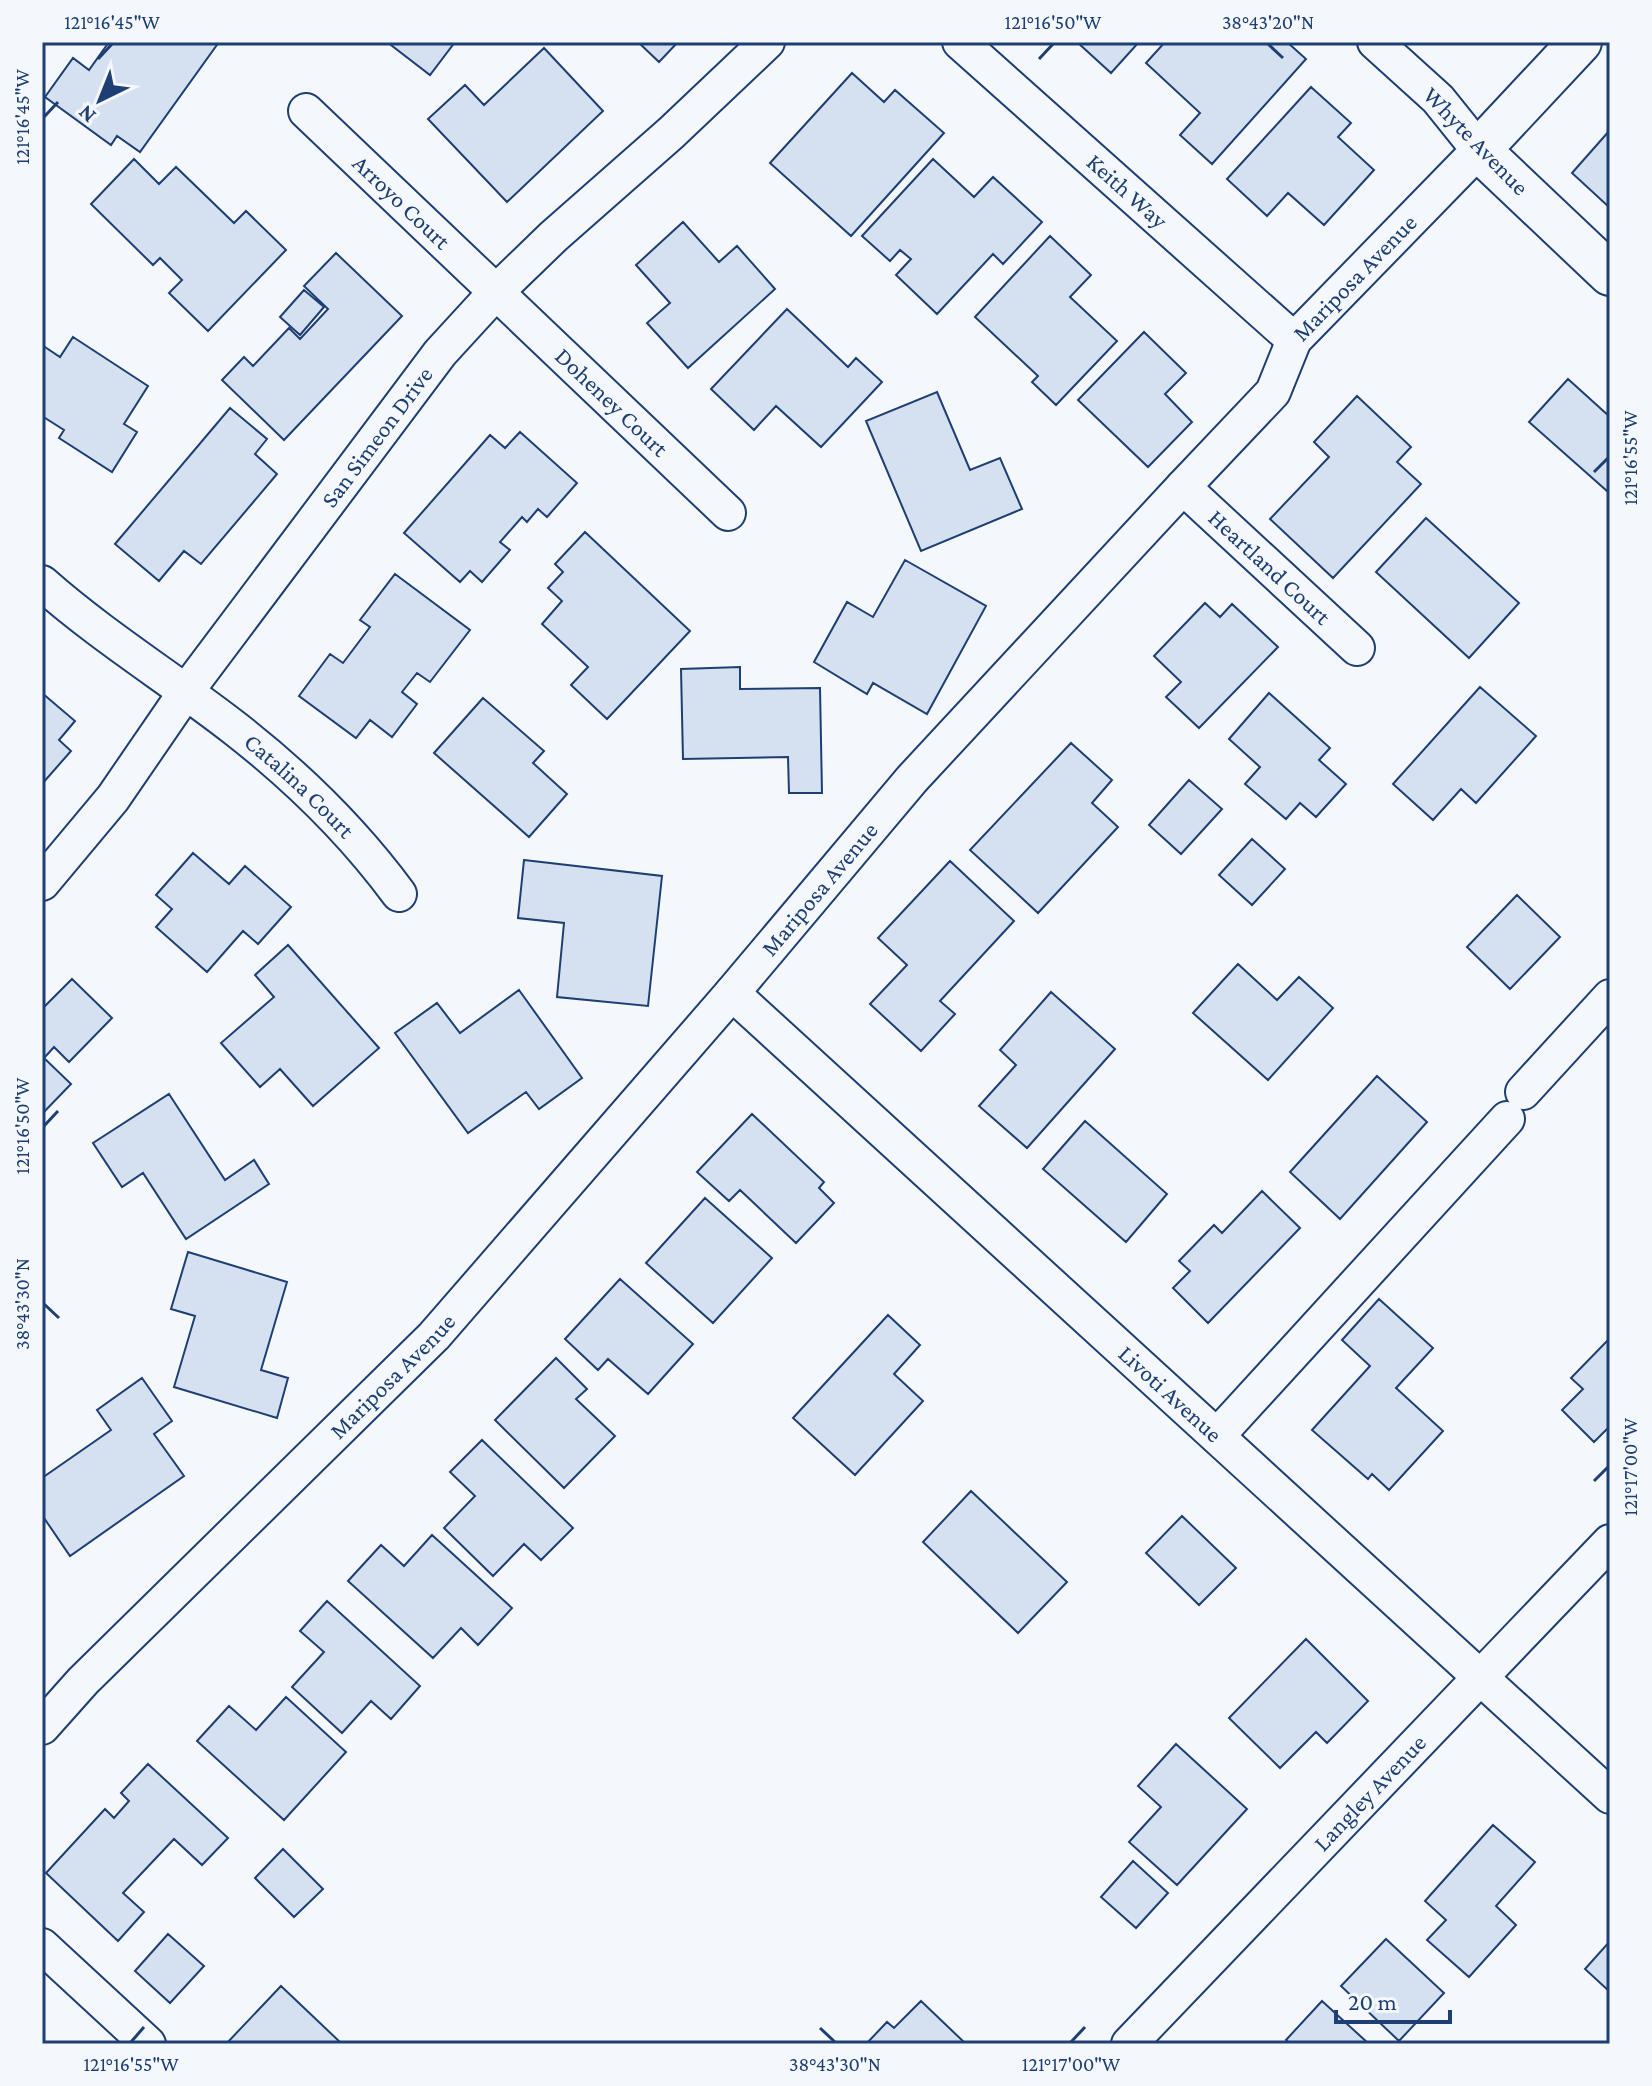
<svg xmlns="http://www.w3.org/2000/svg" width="1652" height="2086" font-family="'Crimson Pro',serif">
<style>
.building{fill:#d5e0f0;stroke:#1d3f73;stroke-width:2}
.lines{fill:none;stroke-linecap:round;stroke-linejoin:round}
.minor-casing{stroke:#1d3f73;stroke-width:38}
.tertiary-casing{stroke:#1d3f73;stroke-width:46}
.minor{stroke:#f4f7fb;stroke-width:34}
.tertiary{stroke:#f4f7fb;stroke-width:42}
.ticks{fill:none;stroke:#1d3f73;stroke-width:3}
.labels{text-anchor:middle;stroke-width:6;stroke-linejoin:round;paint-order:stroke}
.street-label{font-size:24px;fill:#1d3f73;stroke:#f4f7fb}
.neatline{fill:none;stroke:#1d3f73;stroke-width:3}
.ticks-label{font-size:20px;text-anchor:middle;fill:#1d3f73}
</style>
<rect width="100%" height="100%" fill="#f4f7fb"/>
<path class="building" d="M109,42H219L140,152L117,136L111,145L45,97L73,58L89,70Z
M387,42H455L430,75Z
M638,42H678L659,62Z
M1077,42H1139L1111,73Z
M1165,42H1287L1306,59L1212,164L1180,135L1200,113L1146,63Z
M544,48L603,111L507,202L428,119L465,85L484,105Z
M852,73L884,102L895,90L944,133L851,236L770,163Z
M1311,87L1351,123L1338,137L1374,170L1324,225L1288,193L1267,216L1227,179Z
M1610,130V208L1572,173Z
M134,159L159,184L176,167L234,223L246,211L286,250L208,331L169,293L182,280L160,258L153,265L91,204Z
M933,159L974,197L993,177L1042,222L1003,264L993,254L937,314L896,275L911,259L900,250L890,261L862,236Z
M683,222L719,262L737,246L775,289L688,368L647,323L670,303L636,265Z
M1050,236L1091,275L1070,297L1117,341L1056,405L1032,382L1038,376L975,317Z
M336,253L402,316L284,440L222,380L244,357L253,366L289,328L300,339L328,309L304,286Z
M304,290L324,307L300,335L280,317Z
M787,309L848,367L856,358L882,382L821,447L776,406L754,430L711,389Z
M1144,332L1186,373L1165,394L1192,422L1148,467L1078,400Z
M73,337L148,386L124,424L137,432L112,472L59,438L64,430L42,416V345L60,357Z
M1568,379L1610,417V487L1607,491L1529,422Z
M937,392L970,470L1000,458L1022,509L921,551L866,421Z
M1357,396L1411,447L1397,462L1421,484L1333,578L1270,519L1329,457L1314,442Z
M230,408L267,439L255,454L277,474L201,564L184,551L159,581L115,544Z
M520,432L577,483L547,517L538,509L527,522L522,517L500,542L510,550L482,582L470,571L460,582L404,533L490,435L505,448Z
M1426,518L1519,603L1469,658L1376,572Z
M585,532L690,631L607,719L571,685L588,667L542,624L562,601L548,588L563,572L555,564Z
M905,560L986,606L927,714L873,683L867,694L814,662L847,602L873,617Z
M395,574L470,630L430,682L417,673L402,692L417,704L392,737L370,720L356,738L299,696L330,654L343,663L370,627L360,620Z
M1205,603L1220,617L1232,604L1278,647L1199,728L1166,697L1181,682L1154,656Z
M740,667V689L820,688L822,793H789L788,757L683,759L681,669Z
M1480,687L1536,736L1476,803L1461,789L1433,820L1393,784Z
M42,693L75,721L59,740L71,751L42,784Z
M1269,693L1330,748L1319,760L1346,784L1316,817L1300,803L1286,819L1245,784L1260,767L1229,739Z
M483,698L544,751L533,763L567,794L529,837L434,753Z
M1071,743L1112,780L1092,803L1118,827L1038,913L970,850Z
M1189,780L1222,809L1181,854L1149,825Z
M1252,839L1285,869L1252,905L1219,875Z
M193,853L229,884L245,866L291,907L258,944L243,931L207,972L156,927L172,909L156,895Z
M524,860L662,876L648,1006L557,997L564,923L518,918Z
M950,861L1014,921L940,1001L955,1014L921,1051L870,1004L907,965L878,938Z
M1517,895L1560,937L1510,989L1467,947Z
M288,945L379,1048L313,1106L280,1069L260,1087L221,1043L274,997L255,975Z
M1238,964L1277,1000L1299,977L1333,1008L1268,1080L1193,1013Z
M72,979L112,1018L69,1062L54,1047L44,1058L71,1084L42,1114V1009Z
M519,990L582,1078L539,1109L526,1092L468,1133L395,1033L437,1003L460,1033Z
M1051,992L1115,1049L1027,1148L979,1106L1016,1065L1000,1050Z
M1377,1076L1427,1122L1340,1219L1290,1172Z
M169,1094L225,1180L254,1160L269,1184L186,1239L143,1173L122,1187L93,1143Z
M752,1114L824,1182L819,1188L834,1203L796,1243L740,1190L729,1201L697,1172Z
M1085,1121L1167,1194L1126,1242L1043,1169Z
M1262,1191L1300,1228L1208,1323L1173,1288L1190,1271L1179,1261L1214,1225L1222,1233Z
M705,1198L772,1258L713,1323L646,1263Z
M188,1252L287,1282L261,1370L288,1378L277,1418L174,1387L195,1316L171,1309Z
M620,1279L693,1344L648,1394L608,1359L598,1370L565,1339Z
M1379,1299L1433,1348L1396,1388L1443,1431L1389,1490L1372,1474L1368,1479L1312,1430L1370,1366L1342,1340Z
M888,1315L920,1345L894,1374L923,1401L855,1475L793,1418Z
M1610,1338V1426L1594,1442L1562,1410L1583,1389L1571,1378Z
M556,1358L587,1389L576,1399L615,1436L564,1488L495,1420Z
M142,1378L172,1421L154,1434L184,1476L70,1556L42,1515V1478L111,1430L97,1410Z
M482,1440L573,1528L541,1560L524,1544L493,1576L444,1528L475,1496L450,1472Z
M971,1491L1067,1582L1018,1633L923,1542Z
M1182,1516L1236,1568L1199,1605L1146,1553Z
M432,1535L512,1608L478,1645L461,1628L433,1658L348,1581L381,1545L404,1566Z
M327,1601L420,1686L391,1719L371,1701L342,1733L292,1687L324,1652L300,1631Z
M1306,1639L1368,1701L1327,1743L1316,1732L1280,1768L1229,1718Z
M286,1697L346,1752L284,1820L197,1741L229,1706L256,1730Z
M1176,1744L1247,1809L1177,1885L1129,1842L1161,1807L1138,1786Z
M148,1764L228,1838L202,1865L174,1839L123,1893L144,1912L118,1941L46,1873L105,1809L114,1818L129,1801L121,1793Z
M1493,1825L1535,1862L1496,1906L1516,1925L1469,1977L1427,1940L1446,1920L1425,1901Z
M283,1849L323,1889L294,1917L255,1878Z
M1133,1861L1168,1893L1136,1928L1101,1897Z
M168,1934L204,1966L170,2003L135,1971Z
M1386,1939L1444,1993L1399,2041L1341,1986Z
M1610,1941V1992L1585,1969Z
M281,1986L341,2043L340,2044H226Z
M921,2001L966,2044H866L887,2022L894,2028Z
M1322,2001L1369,2044H1291L1286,2040Z"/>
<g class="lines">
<g class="minor-casing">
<g id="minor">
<path id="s1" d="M960,42L1294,340"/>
<path id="s2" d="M306,111L728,513"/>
<path id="s3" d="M1183,487L1357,648"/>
<path id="s4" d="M42,583C103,637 173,680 237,730C297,777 354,833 399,894"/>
<path id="s5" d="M42,883L113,798L185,693L440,353L495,293L554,236L671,133L767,42"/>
<path id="s6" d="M732,993L1610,1796"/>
<path d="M1523,1092L1610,997"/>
<path d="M1217,1436L1507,1119"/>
<path id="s7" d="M42,1727L83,1681L434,1336L732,993L912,779L1183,487L1273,392L1294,340L1479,150L1438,99L1375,42"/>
<path d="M42,1946L148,2044"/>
<path id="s8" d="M1129,2044L1610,1542"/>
</g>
</g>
<g class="tertiary-casing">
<path id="tertiary" d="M1580,42L1479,150L1610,274"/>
</g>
<use href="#minor" class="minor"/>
<use href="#tertiary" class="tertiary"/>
</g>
<path class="ticks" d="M1268,44L1283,58M98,59L112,44M1039,59L1053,44M44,117L58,102M1594,472L1608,458M44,1126L58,1111M44,1304L59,1318M1594,1481L1608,1467M820,2028L835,2042M131,2042L144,2027M1071,2042L1085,2027"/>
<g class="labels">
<g class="street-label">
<text transform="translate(1476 141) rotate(46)" y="8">Whyte Avenue</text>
<text dy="8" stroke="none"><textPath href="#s1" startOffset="224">Keith Way</textPath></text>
<text dy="8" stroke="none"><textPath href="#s2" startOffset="132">Arroyo Court</textPath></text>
<text dy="8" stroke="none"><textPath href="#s7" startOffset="1960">Mariposa Avenue</textPath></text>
<text dy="8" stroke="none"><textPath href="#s2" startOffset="422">Doheney Court</textPath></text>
<text dy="8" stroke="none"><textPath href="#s5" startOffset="558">San Simeon Drive</textPath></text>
<text dy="8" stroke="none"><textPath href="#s3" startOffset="118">Heartland Court</textPath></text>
<text dy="8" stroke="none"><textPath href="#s4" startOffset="328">Catalina Court</textPath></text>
<text dy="8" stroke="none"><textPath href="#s7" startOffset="1144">Mariposa Avenue</textPath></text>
<text dy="8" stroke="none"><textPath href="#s7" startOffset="496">Mariposa Avenue</textPath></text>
<text dy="8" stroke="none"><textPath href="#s6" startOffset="594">Livoti Avenue</textPath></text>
<text dy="8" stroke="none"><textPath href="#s8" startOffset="348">Langley Avenue</textPath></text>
</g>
</g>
<rect width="1652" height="2086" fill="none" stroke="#f4f7fb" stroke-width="88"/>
<g transform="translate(100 100) rotate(223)" stroke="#f4f7fb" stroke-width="6" paint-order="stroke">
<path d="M0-6L14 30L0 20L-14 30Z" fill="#1d3f73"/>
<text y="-12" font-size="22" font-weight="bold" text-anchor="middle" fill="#1d3f73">N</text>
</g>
<path d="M1336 2010v12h114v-12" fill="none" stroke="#1d3f73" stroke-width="4"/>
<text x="1348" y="2010" font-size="24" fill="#1d3f73" stroke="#f4f7fb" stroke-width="6" paint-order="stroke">20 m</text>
<rect x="44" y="44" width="1564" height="1998" class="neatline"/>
<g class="ticks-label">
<text x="112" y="29">121°16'45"W</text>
<text x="1053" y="29">121°16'50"W</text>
<text x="1268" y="29">38°43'20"N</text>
<text transform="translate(22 117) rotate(-90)" y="7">121°16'45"W</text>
<text transform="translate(1630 458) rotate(-90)" y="7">121°16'55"W</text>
<text transform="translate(22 1126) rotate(-90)" y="7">121°16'50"W</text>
<text transform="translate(22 1304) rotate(-90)" y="7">38°43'30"N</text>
<text transform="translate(1630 1467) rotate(-90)" y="7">121°17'00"W</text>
<text x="131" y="2071">121°16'55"W</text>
<text x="835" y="2071">38°43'30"N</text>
<text x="1071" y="2071">121°17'00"W</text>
</g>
</svg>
